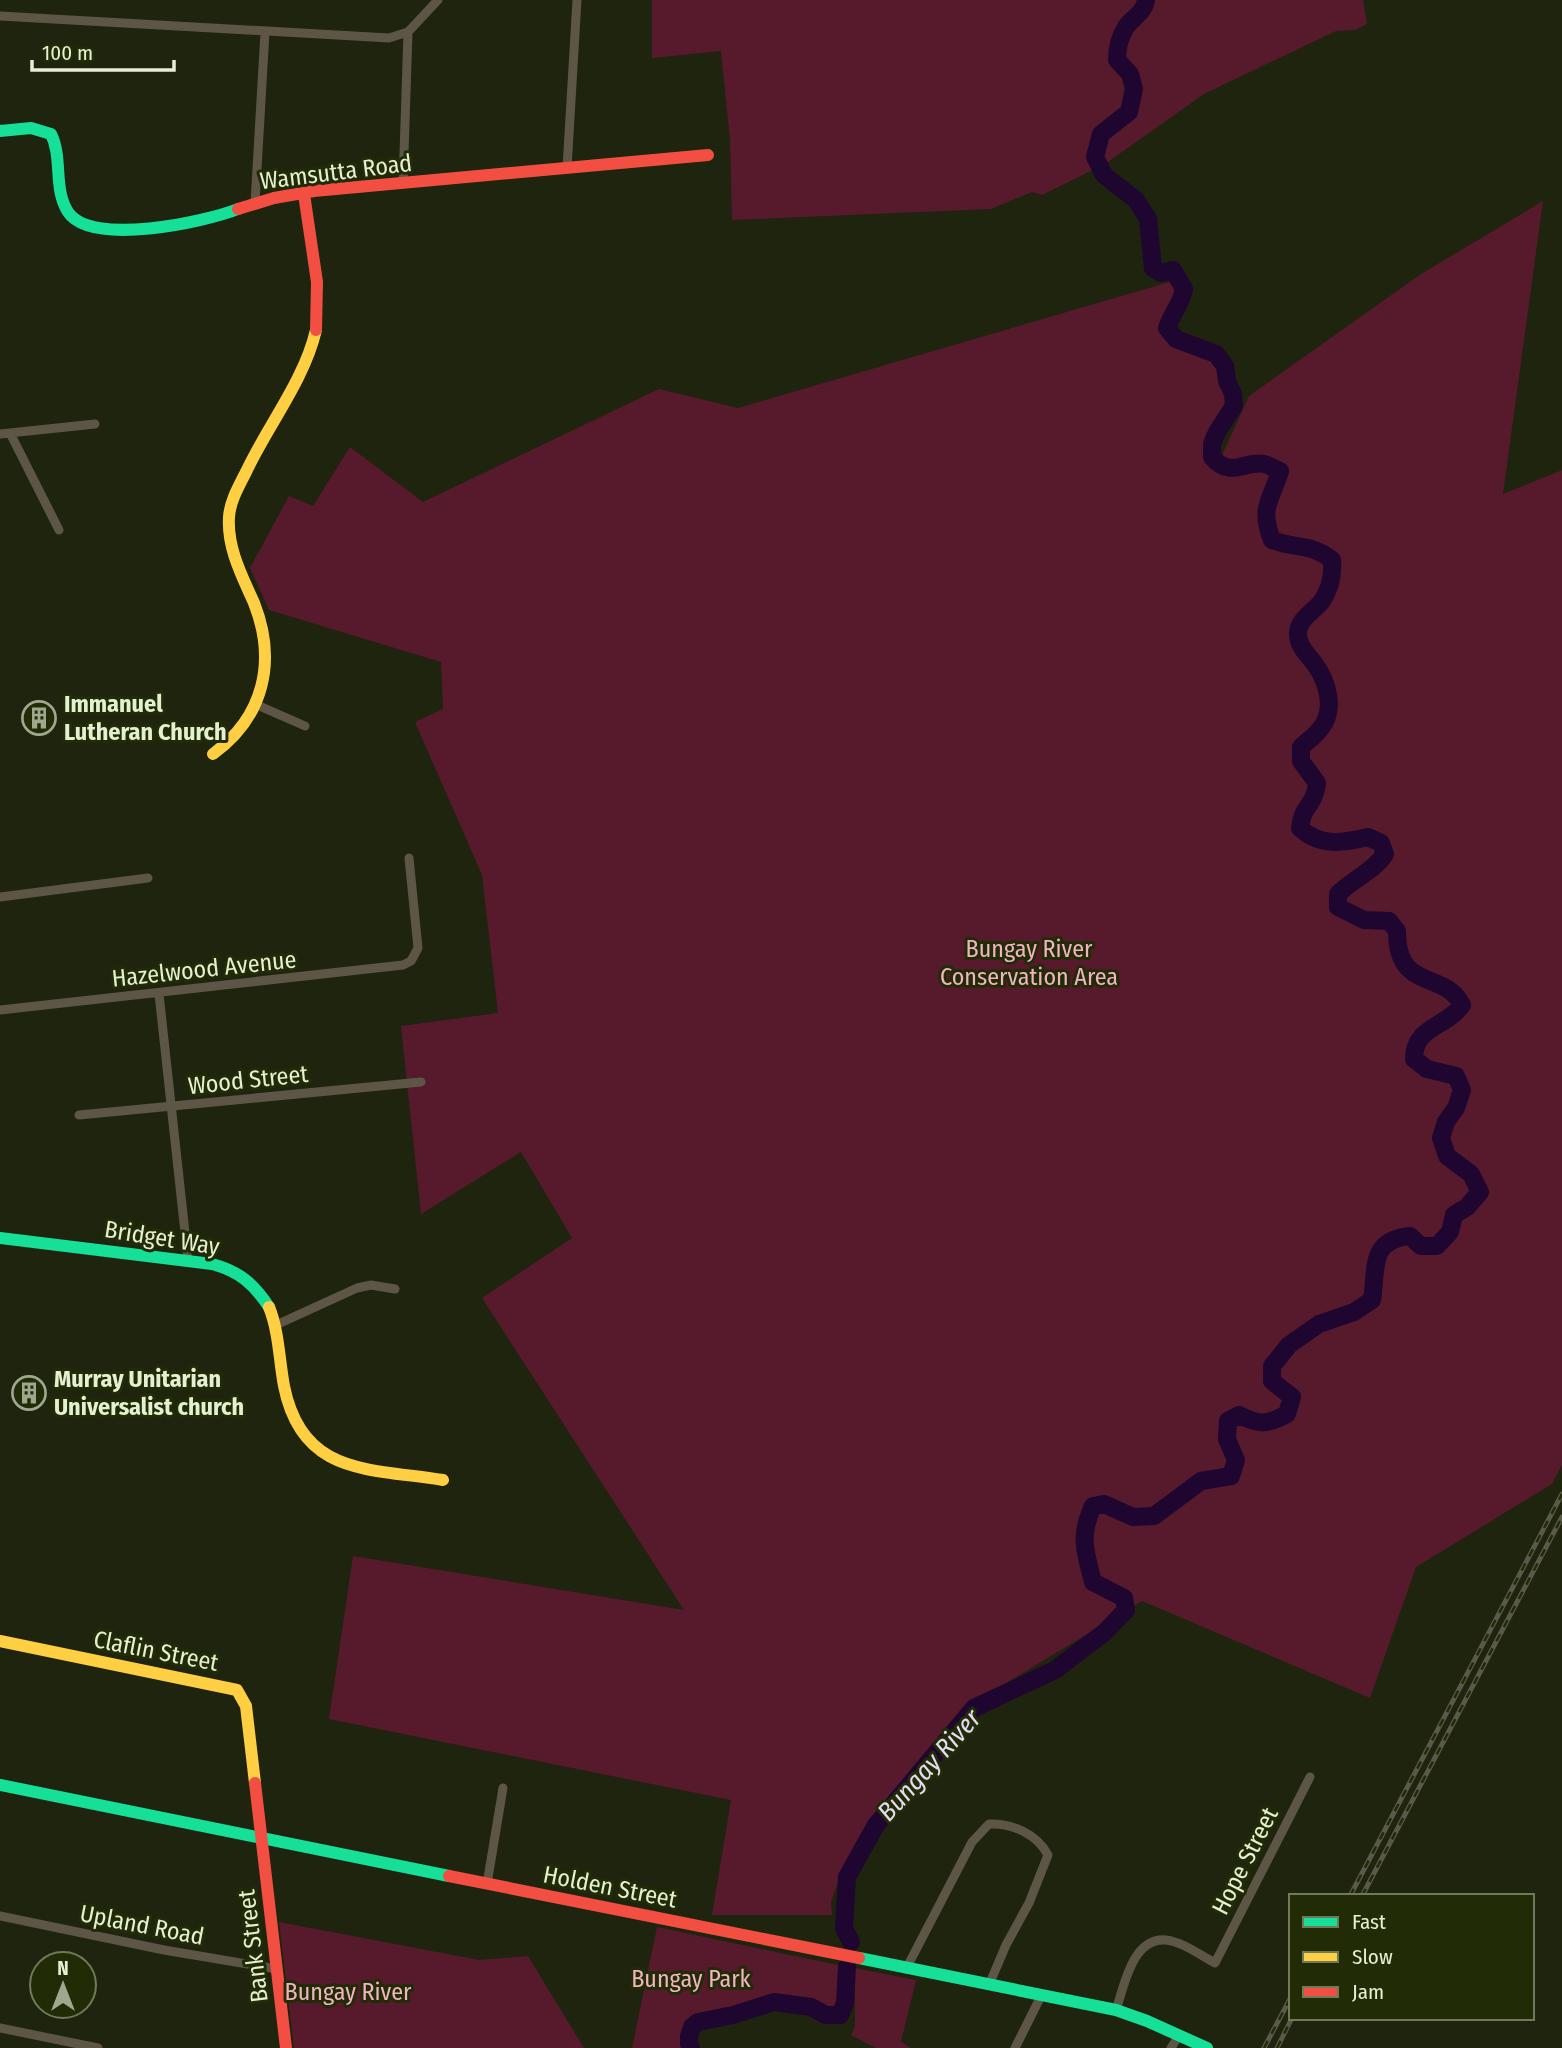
<svg xmlns="http://www.w3.org/2000/svg" width="1562" height="2048" font-family="'Fira Sans Condensed',sans-serif">
<style>
.green{fill:#571a2c}
.lines{fill:none;stroke-linecap:round;stroke-linejoin:round}
.river{stroke:#1e0631;stroke-width:18}
.street{stroke:#5d5546;stroke-width:9}
.fast{stroke:#16e098;stroke-width:12}
.slow{stroke:#ffcf43;stroke-width:12}
.jam{stroke:#f24e42;stroke-width:12}
.rail-casing{stroke:#5a594a;stroke-width:5}
.rail{stroke:#212c06;stroke-width:2.5;stroke-dasharray:8;stroke-linecap:butt}
.labels{text-anchor:middle;stroke-width:6;stroke-linejoin:round;paint-order:stroke}
.street-label{font-size:24px;fill:#e5efd4;stroke:#212c06}
.poi-label{font-size:24px;font-weight:bold;fill:#e5efd4;stroke:#212c06;text-anchor:start}
.park-label{font-size:24px;fill:#f0b3c0;stroke:#212c06}
.water-label{font-size:26px;font-style:italic;fill:#e6dbf5;stroke:#212c06}
</style>
<rect width="100%" height="100%" fill="#1e240e"/>
<path class="green" d="M652,0H1363L1367,24L1355,30L1336,31L1204,94L1105,164L1042,195L1032,192L991,209L732,220L730,140L721,51L652,58Z
M1543,201L1503,494L1562,470V1465L1552,1484L1416,1567L1370,1698L1142,1601L986,1695L876,1825L843,1868L831,1902L832,1915H712L731,1800L329,1719L353,1556L684,1610L482,1298L572,1238L521,1152L421,1214L401,1026L498,1013L482,875L415,722L443,709L441,662L269,610L250,568L289,496L313,506L350,447L423,502L659,389L738,408L1180,279C1188,298 1173,309 1167,328L1176,339L1216,354L1225,366L1227,381L1233,394L1234,406L1217,432L1212,444V457L1218,464L1249,396L1421,274Z
M279,1922L479,1960L528,1956L584,2048H294Z
M657,1927L847,1967L845,2002L840,2015H826L810,2007L774,2002L733,2015L698,2022L692,2027L689,2036V2044L691,2048H632Z
M855,1968L916,1980L901,2042L911,2048H876L851,2035L855,2026Z"/>
<g class="lines">
<path class="river" d="M851,1942L844,1928L847,1877L876,1825L974,1708L1055,1670L1105,1632L1126,1610L1124,1598L1093,1582C1085,1551 1079,1536 1093,1506L1104,1504L1133,1517L1154,1516L1201,1481L1231,1476L1236,1460L1227,1439L1228,1421L1239,1415C1259,1425 1267,1425 1287,1414L1292,1397L1272,1381V1366L1289,1345L1319,1324L1354,1312L1372,1300C1377,1268 1369,1240 1410,1236L1421,1246H1437L1450,1232L1454,1215L1467,1207L1480,1192L1471,1174L1447,1156L1441,1138L1446,1122L1456,1108L1462,1090L1456,1076L1427,1069L1414,1059C1414,1026 1446,1028 1462,1005C1444,969 1397,993 1397,931L1389,921L1364,920L1338,907V894C1353,879 1374,871 1385,854L1381,843L1368,837C1343,843 1320,847 1300,828C1302,805 1315,806 1317,783L1301,761V747C1308,741 1316,735 1321,728C1336,709 1327,680 1314,663C1307,654 1298,646 1298,635C1297,619 1314,612 1322,601C1331,588 1333,574 1332,560C1311,543 1295,549 1272,540C1259,506 1271,502 1280,471C1275,469 1269,465 1264,464C1246,460 1230,479 1212,457V444L1217,432L1234,406L1233,394L1227,381L1225,366L1216,354L1176,339L1167,328C1172,314 1182,302 1184,289L1173,270L1161,273L1153,268L1148,219L1136,200L1104,175L1095,157L1101,134L1129,112L1134,89L1130,74L1117,60C1117,48 1119,38 1126,27C1133,17 1144,13 1146,0
M691,2048L689,2044V2036L692,2027L698,2022L733,2015L774,2002L811,2007L826,2015H840L845,2003L847,1967"/>
<path class="street" d="M0,16L389,38L408,32L438,0
M567,168L577,0
M403,184L408,32
M255,203L265,32
M10,433L59,530
M0,434L95,424
M255,704L305,726
M0,897L148,878
M159,994L188,1260
M0,1010L403,965L411,961L418,948L409,858
M79,1115L421,1082
M276,1325L357,1288L371,1285L395,1289
M487,1884L503,1788
M0,1916L164,1950L277,1969
M906,1969L972,1842L989,1824C1012,1823 1037,1834 1048,1855L1029,1903L1006,1945L989,1985
M1116,2010C1124,1987 1132,1937 1166,1940C1183,1942 1200,1955 1215,1963L1310,1777
M0,2028L98,2048
M1015,2048L1041,1996
M1171,2048L1179,2035"/>
<path class="fast" d="M0,131L31,128L51,134C63,158 53,189 68,212C91,247 205,222 238,209
M0,1238L212,1264C239,1271 254,1284 269,1307
M0,1785L449,1876
M859,1958L1116,2010L1147,2021L1207,2048"/>
<path class="slow" d="M213,754C264,717 277,661 254,603C242,576 227,548 229,517C230,501 239,486 246,472C268,425 304,381 316,330
M269,1307C279,1332 279,1359 284,1386C302,1476 369,1468 443,1480
M0,1641L237,1690L246,1706L255,1783"/>
<path class="jam" d="M304,194L317,282L316,330
M238,209L274,198L314,191L708,155
M255,1783L286,2048
M449,1876L859,1958"/>
<g class="rail-casing">
<path id="rail" d="M1350,1896L1562,1494
M1362,1896L1562,1517
M1264,2048L1291,1997
M1277,2048L1292,2018"/>
</g>
<use href="#rail" class="rail"/>
</g>
<defs>
<g id="building-ring" transform="scale(1.75)"><circle r="9.5" fill="#212c06" stroke="#9fa88f" stroke-width="1.5"/><path d="M-4-6H4V6H1V3H-1V6H-4ZM-2.5-4.3h1.7v1.8h-1.7ZM.8-4.3h1.7v1.8H.8ZM-2.5-1h1.7V.8h-1.7ZM.8-1h1.7V.8H.8Z" fill="#9fa88f"/></g>
</defs>
<g fill-rule="evenodd">
<use href="#building-ring" x="39" y="718"/>
<use href="#building-ring" x="29" y="1393"/>
</g>
<g class="labels">
<g class="street-label">
<text transform="translate(336 172) rotate(-7)" y="8">Wamsutta Road</text>
<text transform="translate(204 969) rotate(-6)" y="8">Hazelwood Avenue</text>
<text transform="translate(248 1080) rotate(-6)" y="8">Wood Street</text>
<text transform="translate(162 1238) rotate(9)" y="8">Bridget Way</text>
<text transform="translate(156 1651) rotate(11)" y="8">Claflin Street</text>
<text transform="translate(1245 1861) rotate(-63)" y="8">Hope Street</text>
<text transform="translate(610 1887) rotate(11)" y="8">Holden Street</text>
<text transform="translate(142 1925) rotate(11)" y="8">Upland Road</text>
<text transform="translate(253 1946) rotate(-97)" y="8">Bank Street</text>
</g>
<g class="poi-label">
<text x="64" y="712">Immanuel<tspan x="64" dy="28">Lutheran Church</tspan></text>
<text x="54" y="1387">Murray Unitarian<tspan x="54" dy="28">Universalist church</tspan></text>
</g>
<g class="park-label">
<text x="1029" y="957">Bungay River<tspan x="1029" dy="28">Conservation Area</tspan></text>
<text x="691" y="1987">Bungay Park</text>
<text x="348" y="2000">Bungay River</text>
</g>
<g class="water-label">
<text transform="translate(929 1765) rotate(-48)" y="9">Bungay River</text>
</g>
</g>
<rect x="1289" y="1894" width="245" height="126" fill="#212c06" stroke="#6f7a58" stroke-width="2"/>
<rect x="1303" y="1917" width="35" height="10" fill="#16e098" stroke="#6f7a58" stroke-width="2"/>
<text x="1352" y="1929" font-size="21" fill="#e5efd4">Fast</text>
<rect x="1303" y="1952" width="35" height="10" fill="#ffcf43" stroke="#6f7a58" stroke-width="2"/>
<text x="1352" y="1964" font-size="21" fill="#e5efd4">Slow</text>
<rect x="1303" y="1987" width="35" height="10" fill="#f24e42" stroke="#6f7a58" stroke-width="2"/>
<text x="1352" y="1999" font-size="21" fill="#e5efd4">Jam</text>
<g transform="translate(63 1985)"><circle r="33" fill="#212c06" stroke="#6f7a58" stroke-width="2"/>
<path d="M0-5L12 26L0 18L-12 26Z" fill="#9fa88f"/>
<text y="-10" font-size="19" font-weight="bold" text-anchor="middle" fill="#e5efd4">N</text>
</g>
<path d="M32 60v10h142v-10" fill="none" stroke="#e5efd4" stroke-width="3.5"/>
<text x="42" y="60" font-size="21" fill="#e5efd4" stroke="#212c06" stroke-width="5" paint-order="stroke">100 m</text>
</svg>
